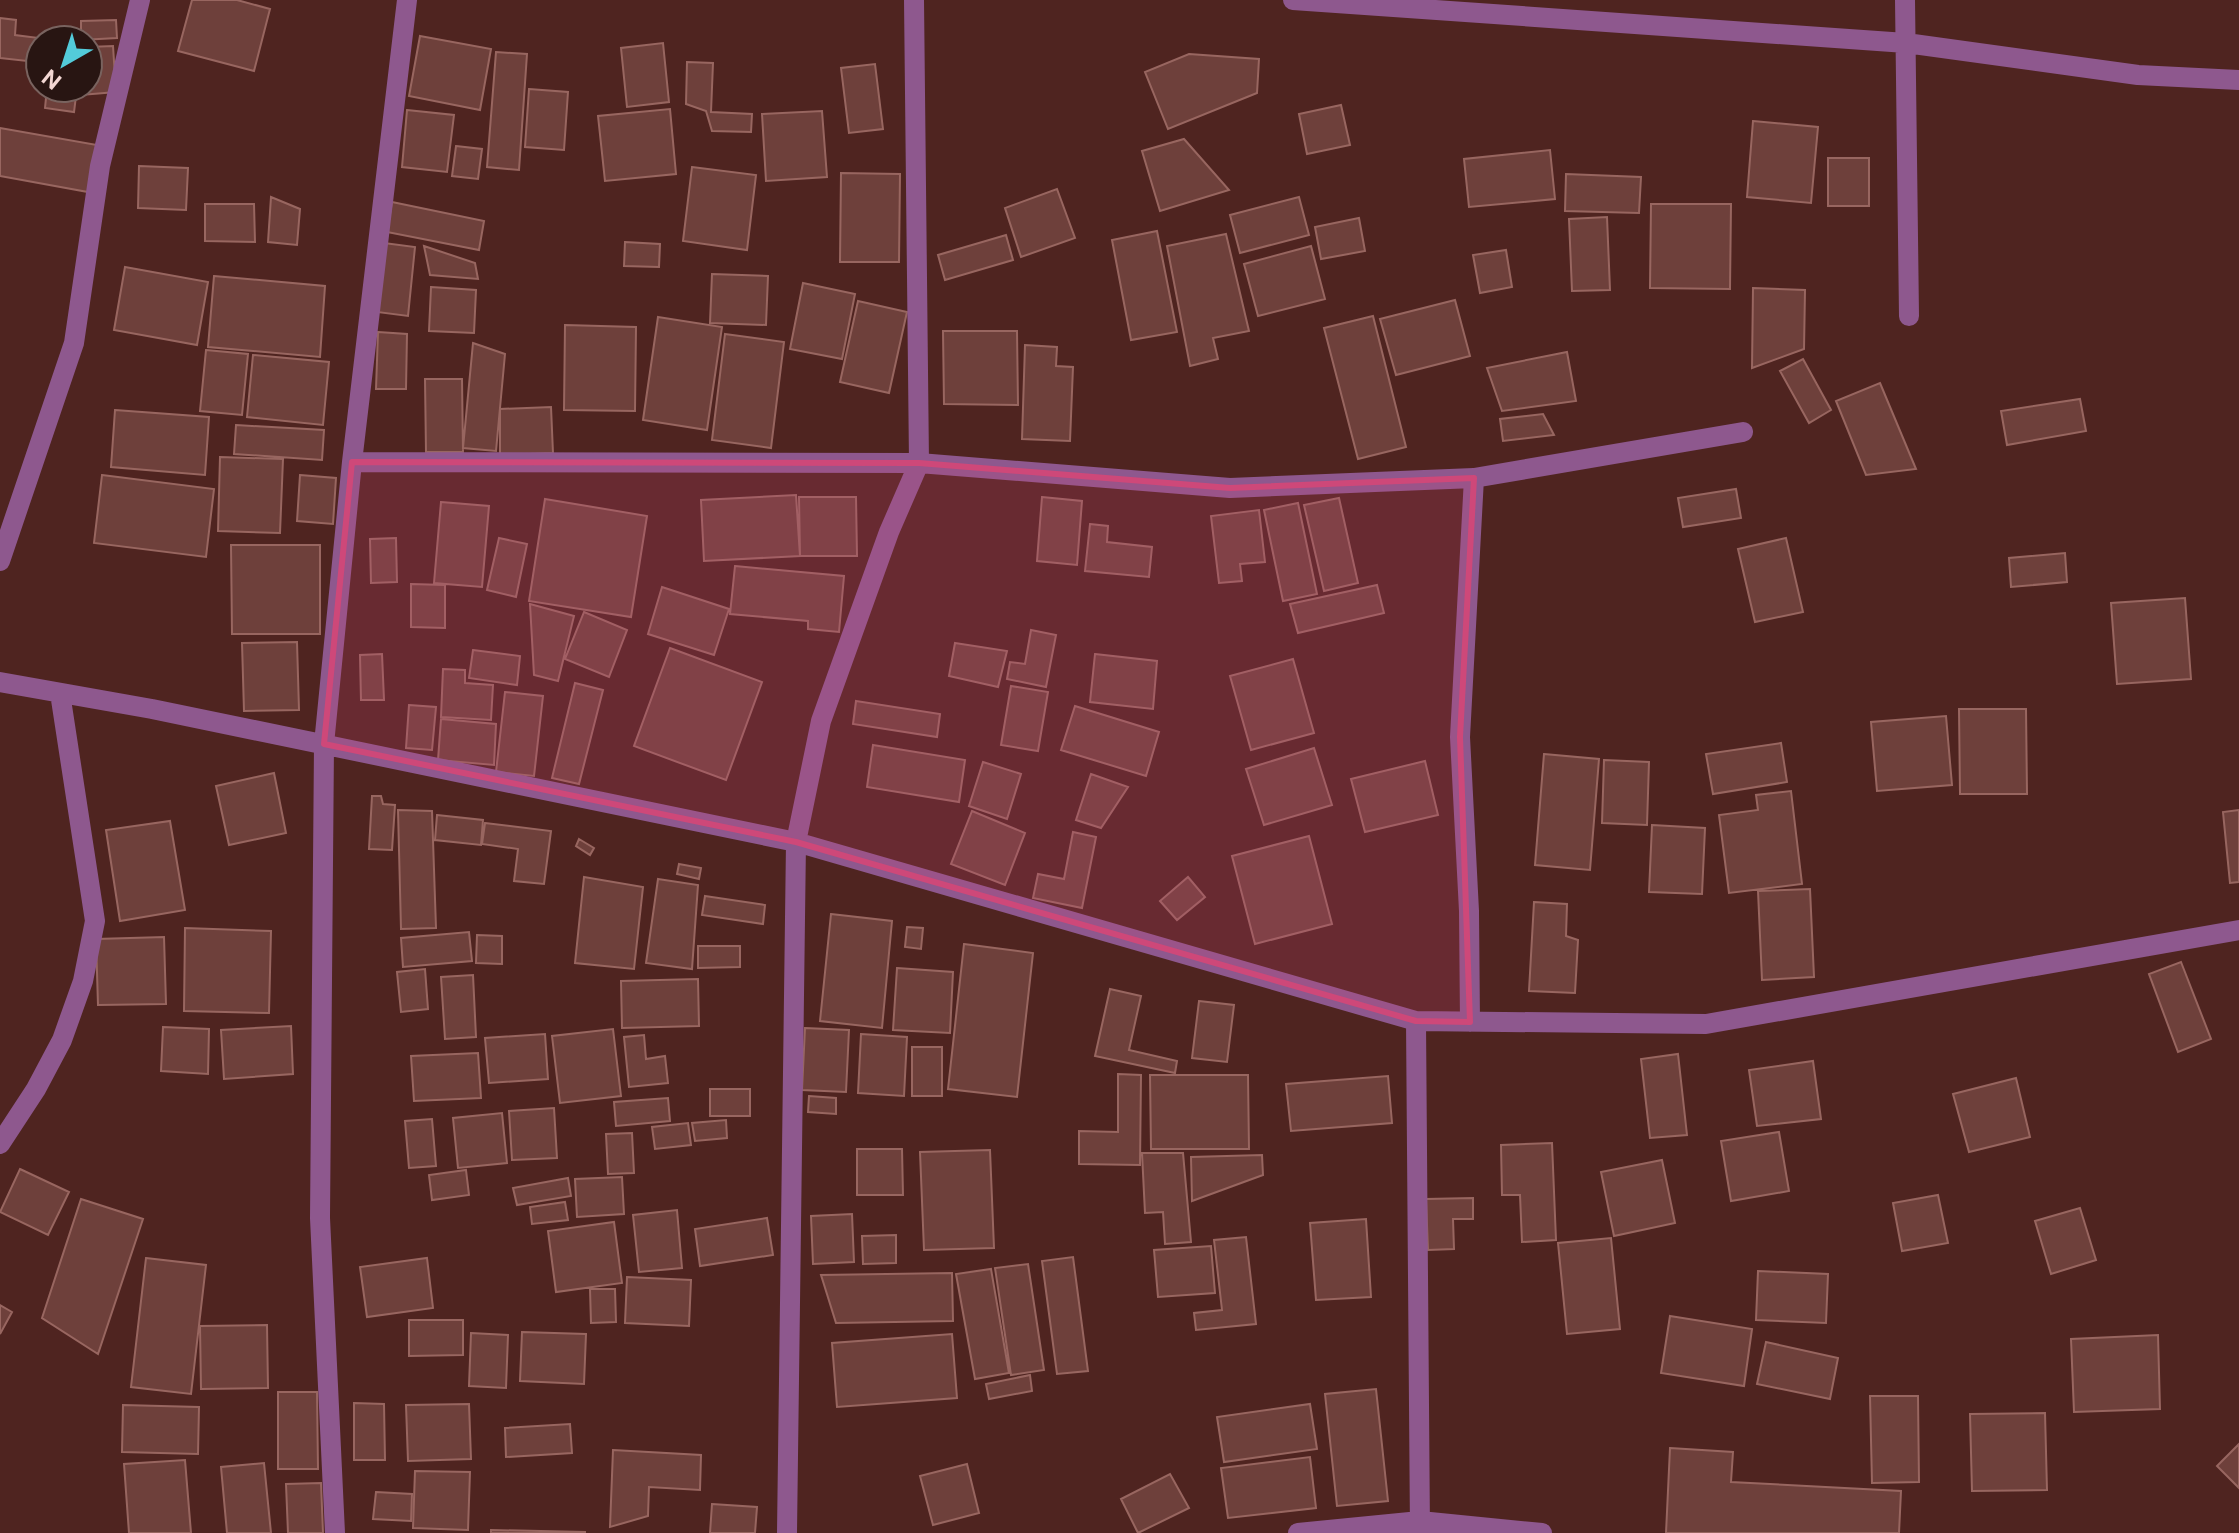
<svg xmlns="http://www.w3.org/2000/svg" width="2239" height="1533" font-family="'Public Sans',sans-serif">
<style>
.building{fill:#6e403b;stroke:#986660;stroke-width:2}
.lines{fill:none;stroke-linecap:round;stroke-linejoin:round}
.minor{stroke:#8e588e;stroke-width:20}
.marked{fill:#ce4879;fill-opacity:0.2;stroke:#ce4879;stroke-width:6;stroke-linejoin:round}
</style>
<rect width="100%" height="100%" fill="#4f2420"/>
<path class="building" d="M192,0H237L270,9L254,71L178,51Z
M0,18L16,20L15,35L39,38L36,62L0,58Z
M116,20L117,38L81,40V21Z
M420,36L491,49L480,110L409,96Z
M663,43L669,102L627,107L621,48Z
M113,46L116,92L81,95V88H88V47Z
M496,52L527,54L519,170L487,167Z
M1189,54L1259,59L1257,93L1168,129L1145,72Z
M687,62L713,63L711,112L752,114L751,132L712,131L706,111L686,104Z
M875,64L883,129L849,133L841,68Z
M47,88H77L74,112L45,108Z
M529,89L568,92L564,150L525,147Z
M1341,105L1350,145L1307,154L1299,114Z
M670,109L676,174L605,181L598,116Z
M407,110L454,115L447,172L402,167Z
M822,111L827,177L766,181L762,114Z
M1753,121L1818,127L1811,203L1747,197Z
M0,128L97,145L88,192L0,176Z
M1184,139L1229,190L1160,211L1142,151Z
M456,146L482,149L478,179L452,176Z
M1550,150L1555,199L1469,207L1464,159Z
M1828,158H1869V206H1828Z
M139,166L188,168L186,210L138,208Z
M692,167L756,175L747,250L683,241Z
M841,173L900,174L899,262H840Z
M1566,174L1641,177L1639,213L1565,211Z
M1057,189L1075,238L1021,257L1005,208Z
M271,197L300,209L297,245L268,242Z
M1299,197L1309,235L1240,253L1230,215Z
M392,202L484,221L479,250L387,232Z
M205,204H254L255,242L205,241Z
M1651,204H1731L1730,289L1650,288Z
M1607,217L1610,290L1572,291L1569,219Z
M1359,218L1365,251L1321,259L1315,227Z
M1157,231L1177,332L1131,340L1112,240Z
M1226,234L1249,331L1213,338L1218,359L1190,366L1167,246Z
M1006,235L1013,260L945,280L938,255Z
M625,242L660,244L659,267L624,266Z
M384,243L415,247L408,316L377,312Z
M424,246L475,263L478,279L430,275Z
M1311,246L1325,299L1258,316L1244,264Z
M1506,250L1512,287L1480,293L1473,255Z
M125,267L208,282L197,345L114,330Z
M712,274L768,276L766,325L710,323Z
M214,276L325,286L320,357L208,347Z
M803,283L855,294L842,359L790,349Z
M431,287L476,290L474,333L429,331Z
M1753,288L1805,290L1804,349L1752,368Z
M1455,300L1470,356L1396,375L1380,319Z
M858,301L907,312L889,393L840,382Z
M1373,316L1406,447L1358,459L1324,328Z
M658,317L722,327L707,430L643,420Z
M565,325L636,327L635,411L564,410Z
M943,331H1017L1018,405L944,404Z
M378,332L407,334L406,389H376Z
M725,334L784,342L771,448L712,440Z
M473,343L505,354L496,451L463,448Z
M1025,345L1057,347L1056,366L1073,367L1070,441L1022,439Z
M206,350L248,354L242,415L200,411Z
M1567,352L1576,401L1502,411L1487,368Z
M253,355L329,362L323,425L247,417Z
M1803,359L1831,410L1809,423L1780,371Z
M425,379H462L463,452H426Z
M1880,383L1916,469L1866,475L1836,401Z
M2080,399L2086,431L2007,445L2001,411Z
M551,407L553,453L500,455V409Z
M115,410L209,417L205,475L111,467Z
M1543,414L1554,435L1503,441L1500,419Z
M236,425L324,430L322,460L234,454Z
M220,457L283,459L280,533L218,531Z
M102,475L214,489L206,557L94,543Z
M300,475L336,478L333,524L297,521Z
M1736,489L1741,518L1683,527L1678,498Z
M796,495L800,556L704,561L701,500Z
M799,497H856L857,556H800Z
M1042,497L1082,501L1077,565L1037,561Z
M1339,498L1358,583L1324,591L1304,505Z
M545,499L647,516L631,617L529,601Z
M441,502L489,506L482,587L434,583Z
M1298,503L1317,594L1283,601L1264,510Z
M1259,510L1265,562L1240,564L1242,581L1219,583L1211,516Z
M1090,524L1108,526L1107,542L1152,547L1149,577L1085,571Z
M396,538L397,582L371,583L370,539Z
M499,538L527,544L516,597L487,590Z
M1786,538L1803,612L1755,622L1738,549Z
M231,545H320V634H232Z
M2065,553L2067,582L2011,587L2009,558Z
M735,566L844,576L839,632L808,629V621L730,614Z
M411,584L445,585V628L411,627Z
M1377,585L1384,613L1298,633L1290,604Z
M662,587L729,609L714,655L648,634Z
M2185,598L2191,679L2117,684L2111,603Z
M530,604L574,616L558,681L534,675Z
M584,612L627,630L609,677L565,659Z
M1031,630L1056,635L1046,687L1007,679L1010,662L1025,664Z
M297,642L299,710L244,711L242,643Z
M955,643L1007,651L998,687L949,676Z
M670,648L762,682L726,780L634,746Z
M473,650L520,656L517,685L469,678Z
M382,654L384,700H361L360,655Z
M1095,654L1157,661L1153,709L1090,702Z
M1293,659L1314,733L1251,750L1230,676Z
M443,669L465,670V683L493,685L491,720L441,717Z
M575,683L603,690L579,784L552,778Z
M1011,686L1048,692L1038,751L1001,745Z
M505,692L543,696L534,776L496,772Z
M856,701L940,714L937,737L853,724Z
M409,705L436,707L432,750L406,748Z
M1075,706L1159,732L1146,776L1061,750Z
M1959,709H2026L2027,794H1960Z
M1946,716L1952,785L1877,791L1871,722Z
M441,719L496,724L494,765L438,760Z
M1781,743L1787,782L1713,794L1706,754Z
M873,745L965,760L959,802L867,787Z
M1314,748L1332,805L1264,825L1246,769Z
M1544,754L1599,759L1590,870L1535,865Z
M1604,760L1649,762L1647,825L1602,823Z
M1425,761L1438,815L1365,832L1351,779Z
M983,762L1021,774L1007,819L969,806Z
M274,773L286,833L229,845L216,786Z
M1091,774L1128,787L1101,828L1076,820Z
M1791,791L1802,884L1729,893L1719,815L1758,810L1756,795Z
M372,796H381L383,804L395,805L392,850L369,849Z
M398,810L432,811L436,928L401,929Z
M2239,810V882L2230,883L2223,812Z
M972,811L1025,833L1005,885L951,864Z
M437,815L483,820L481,845L435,840Z
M170,821L185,910L120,921L106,830Z
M485,823L551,831L544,884L514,881L518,849L482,844Z
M1652,825L1705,828L1702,894L1649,892Z
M1073,832L1096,837L1082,908L1033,898L1038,874L1064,879Z
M1309,836L1332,924L1255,944L1232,856Z
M579,839L594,848L590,855L576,846Z
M679,864L701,868L699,879L677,874Z
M584,877L643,887L634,969L575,963Z
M1188,877L1205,897L1177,920L1160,901Z
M658,879L698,885L692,969L646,963Z
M1810,889L1814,977L1762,980L1758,891Z
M705,896L765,905L763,924L702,915Z
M1534,902L1567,904L1566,936L1578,940L1575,993L1529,991Z
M831,914L892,921L882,1028L820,1021Z
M907,927L923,928L921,949L905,947Z
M185,928L271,931L269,1013L184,1011Z
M469,932L472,961L403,967L401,938Z
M477,935L502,936V964L476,963Z
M164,937L166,1004L98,1005L96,939Z
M964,944L1033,953L1017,1097L948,1089Z
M698,946H740V967L698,968Z
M2181,962L2211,1039L2178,1052L2149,974Z
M897,968L953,972L950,1033L893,1030Z
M425,969L428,1009L401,1012L397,972Z
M473,975L476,1037L445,1039L441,977Z
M698,979L699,1026L622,1028L621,981Z
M1110,989L1141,996L1129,1050L1177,1061L1175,1073L1095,1056Z
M1199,1001L1234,1005L1227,1062L1192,1058Z
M291,1026L293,1074L224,1079L221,1030Z
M163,1027L209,1029L208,1074L161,1071Z
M805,1028L849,1030L846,1092L802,1090Z
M613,1029L621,1096L560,1103L552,1036Z
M545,1034L548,1079L489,1083L485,1038Z
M861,1034L907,1037L904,1096L858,1093Z
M644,1035L646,1059L665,1056L668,1083L629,1087L624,1037Z
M912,1047H942V1096H912Z
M478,1053L481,1098L414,1101L411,1056Z
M1678,1054L1687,1135L1650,1138L1641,1059Z
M1813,1061L1821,1119L1757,1126L1749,1070Z
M1118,1074L1141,1075L1140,1165L1079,1164V1131L1118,1132Z
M1150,1075H1248L1249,1149H1151Z
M1388,1076L1392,1123L1291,1131L1286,1084Z
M2016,1078L2030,1137L1969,1152L1953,1094Z
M710,1089H750V1116H710Z
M809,1096L836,1098V1114L808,1112Z
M668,1098L670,1121L616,1126L614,1102Z
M554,1108L557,1158L512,1160L509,1111Z
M502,1113L507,1163L458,1168L453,1118Z
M432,1119L436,1166L409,1168L405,1121Z
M726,1120L727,1138L695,1141L692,1123Z
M688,1123L691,1145L655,1149L652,1127Z
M1779,1132L1789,1191L1731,1201L1721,1141Z
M632,1133L634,1173L608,1174L606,1134Z
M1552,1143L1556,1240L1522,1242L1520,1195H1502L1501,1145Z
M857,1149H902L903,1195H857Z
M990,1150L994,1248L924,1250L920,1152Z
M1142,1153H1183L1191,1242L1165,1244L1163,1212L1145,1213Z
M1262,1155L1263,1175L1192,1201L1191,1157Z
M1662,1160L1675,1223L1614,1236L1601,1172Z
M20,1169L69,1192L48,1235L0,1212Z
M466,1170L469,1195L432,1200L429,1175Z
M622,1177L624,1214L577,1217L575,1179Z
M568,1178L571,1196L517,1205L513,1188Z
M1938,1195L1948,1243L1902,1251L1893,1203Z
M1473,1198V1219H1453L1454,1249L1428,1250L1426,1199Z
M81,1199L143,1219L98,1354L42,1318Z
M565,1202L568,1220L532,1224L530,1207Z
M2080,1208L2096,1260L2051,1274L2035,1221Z
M677,1210L682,1268L639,1272L633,1215Z
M852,1214L854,1262L813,1264L811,1216Z
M767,1218L773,1255L700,1266L695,1229Z
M1366,1219L1371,1297L1316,1300L1310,1223Z
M614,1222L622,1283L556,1292L548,1231Z
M896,1235V1263L863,1264L862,1236Z
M1246,1237L1256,1324L1196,1330L1194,1313L1222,1310L1214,1240Z
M1611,1238L1620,1329L1567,1334L1558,1243Z
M1211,1246L1215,1293L1158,1297L1154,1250Z
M1073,1257L1088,1371L1057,1374L1042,1261Z
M146,1258L206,1265L191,1394L131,1387Z
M427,1258L433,1308L367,1317L360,1267Z
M1028,1264L1044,1370L1011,1375L995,1268Z
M991,1269L1009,1373L975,1379L956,1274Z
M1758,1271L1828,1274L1826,1323L1756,1320Z
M952,1273L953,1321L836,1323L821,1275Z
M627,1277L691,1280L689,1326L625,1323Z
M590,1289H615L616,1322L591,1323Z
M0,1305L12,1312L0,1334Z
M1670,1316L1752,1329L1744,1386L1661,1373Z
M409,1320H463V1355L409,1356Z
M267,1325L268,1388L201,1389L200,1326Z
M522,1332L586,1334L584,1384L520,1381Z
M471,1333L508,1335L506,1388L469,1386Z
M952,1334L957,1398L837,1407L832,1343Z
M2158,1335L2160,1409L2074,1412L2071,1339Z
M1766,1342L1838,1358L1830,1399L1757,1384Z
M1030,1375L1032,1391L989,1399L986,1384Z
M1376,1389L1388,1501L1337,1506L1325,1394Z
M278,1392H317L318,1469H278Z
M1870,1396H1918L1919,1482L1872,1483Z
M354,1403L384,1404L385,1460H354Z
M469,1404L471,1459L408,1461L406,1405Z
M1310,1404L1317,1449L1224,1462L1217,1417Z
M123,1405L199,1407L198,1454L122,1452Z
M2045,1413L2047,1490L1972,1491L1970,1414Z
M570,1424L572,1453L506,1457L505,1428Z
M2239,1444V1488L2217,1466Z
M1670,1448L1733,1452L1731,1482L1901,1491L1899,1533H1666Z
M613,1450L701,1455L700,1490L649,1487L648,1516L610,1527Z
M1310,1457L1316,1508L1228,1518L1221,1468Z
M185,1460L191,1533H129L124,1464Z
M264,1463L271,1533H227L221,1467Z
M967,1464L979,1513L933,1525L920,1476Z
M415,1471L470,1472L468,1530L413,1528Z
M1170,1474L1189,1508L1138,1533L1121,1499Z
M321,1483L323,1533H288L286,1484Z
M376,1492L412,1494L411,1521L373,1519Z
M712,1504L757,1507L755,1533H710Z
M491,1530L585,1532V1533H491Z"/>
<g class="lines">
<path class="minor" d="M1293,0L1906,43L2138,75L2239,80
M1905,0L1909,316
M352,462L919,463L1230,488L1474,478L1743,432
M0,561L74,343L100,166L140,0
M0,682L152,709L796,842L1416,1021L1706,1024L2239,930
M1416,1021L1420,1533
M1470,1022L1469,911L1460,737L1474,478
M0,1144L36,1089L62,1040L83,981L95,921L60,693
M335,1533L320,1218L324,744L352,462L407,0
M787,1533L796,842L821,721L889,532L919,463L914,0
M1298,1533L1420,1521L1542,1533"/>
</g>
<path class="marked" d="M352,462L919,463L1230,488L1474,478L1460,737L1470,1022L1416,1021L796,842L324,744Z"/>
<g transform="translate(64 64) rotate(219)"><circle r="38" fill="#281512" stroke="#79635f" stroke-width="2"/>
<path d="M0-6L14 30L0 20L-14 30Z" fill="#53cbda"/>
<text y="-12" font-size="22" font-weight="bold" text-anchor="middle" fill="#f3d7d3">N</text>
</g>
</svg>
